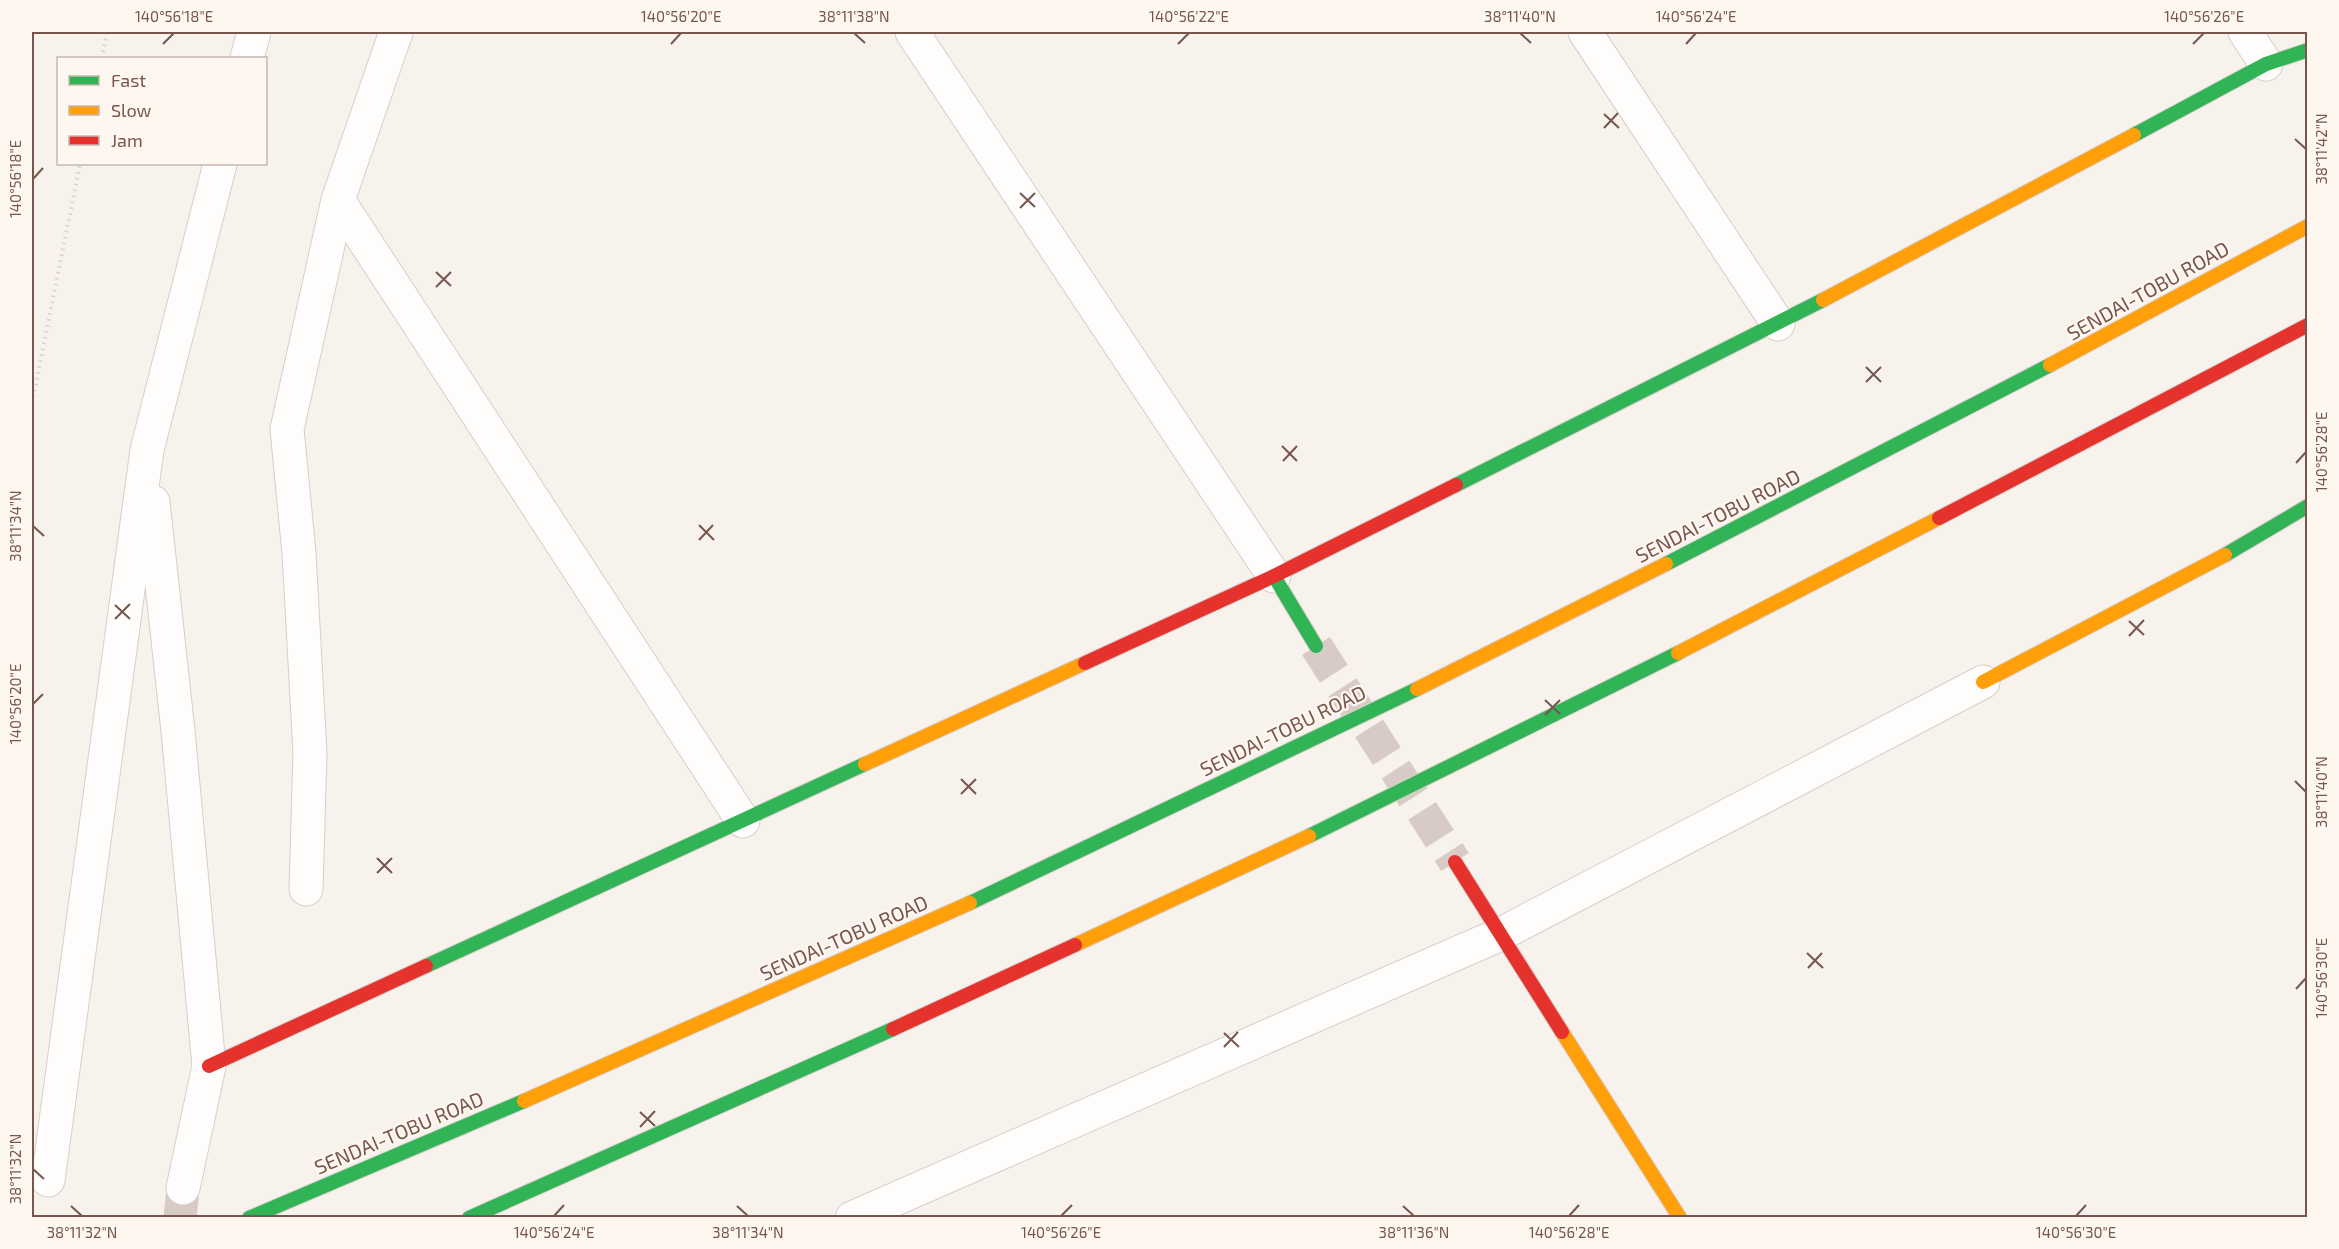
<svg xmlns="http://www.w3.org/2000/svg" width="2339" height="1249" font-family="'Exo 2',sans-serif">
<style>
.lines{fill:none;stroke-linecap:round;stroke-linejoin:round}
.street-tunnel{stroke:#d8cbc5;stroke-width:33;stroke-dasharray:33 16;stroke-linecap:butt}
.secondary-tunnel{stroke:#d8cbc5;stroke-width:33;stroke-dasharray:33 16;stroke-linecap:butt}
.street-casing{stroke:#d6ceca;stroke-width:35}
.fast-casing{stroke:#d7ceca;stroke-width:16}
.slow-casing{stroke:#d7ceca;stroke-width:16}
.jam-casing{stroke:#d7ceca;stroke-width:16}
.path{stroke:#dad1d0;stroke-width:4;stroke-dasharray:1.5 4.5;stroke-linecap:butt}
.street{stroke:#fefdfc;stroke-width:33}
.fast{stroke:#30b455;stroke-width:14}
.slow{stroke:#ff9f0a;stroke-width:14}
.jam{stroke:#e5322d;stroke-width:14}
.ticks{fill:none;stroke:#76564d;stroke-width:2}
.labels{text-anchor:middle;stroke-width:4.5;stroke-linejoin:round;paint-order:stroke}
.street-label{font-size:20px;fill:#76564d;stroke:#fef7f0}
.neatline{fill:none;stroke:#76564d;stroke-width:2}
.ticks-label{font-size:15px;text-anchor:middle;fill:#76564d}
</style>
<rect width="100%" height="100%" fill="#f8f2ed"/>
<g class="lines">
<path class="street-tunnel" d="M180,1218L183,1188"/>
<path class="secondary-tunnel" d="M1316,646L1455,862"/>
<g class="street-casing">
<path id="street" d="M396,32L338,200L743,821
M912,32L1274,576
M1585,32L1778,324
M2245,32L2266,64
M247,58L254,32
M153,502L178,731L209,1066L183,1188
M306,889L310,753L299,553L287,429L338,200
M48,1180L147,450L220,164
M852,1218L1501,934L1983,682"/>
</g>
<g class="fast-casing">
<path id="fast" d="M2134,135L2266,64L2308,50
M1456,485L1823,300
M2225,555L2308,506
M1666,564L2050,365
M1274,576L1316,646
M1309,836L1678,653
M970,903L1417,689
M426,966L865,764
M249,1218L524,1101
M469,1218L893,1029"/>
</g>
<g class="slow-casing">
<path id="slow" d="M1823,300L2134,135
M2050,365L2308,226
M1678,653L1939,518
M1983,682L2225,555
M1417,689L1666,564
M865,764L1085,663
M1075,945L1309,836
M1562,1032L1680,1218
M524,1101L970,903"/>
</g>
<g class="jam-casing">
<path id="jam" d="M1939,518L2308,325
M1085,663L1274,576L1456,485
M1455,862L1562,1032
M893,1029L1075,945
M209,1066L426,966"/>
</g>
<path class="path" d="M102,58L107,32
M32,403L80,164"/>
<use href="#street" class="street"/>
<use href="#fast" class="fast"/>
<use href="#slow" class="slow"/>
<use href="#jam" class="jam"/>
</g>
<path class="ticks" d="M854,33L865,43M1520,33L1531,43M163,44L174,33M671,44L681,33M1178,44L1189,33M1686,44L1696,33M2193,44L2204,33M1604,114L1619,128M1604,128L1618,113M2295,139L2306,149M33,179L43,168M1020,193L1035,207M1020,208L1035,193M436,272L451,286M436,287L451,272M1866,367L1881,382M1866,382L1881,367M1282,446L1297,461M1283,461L1297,446M2296,463L2306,452M699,525L714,540M33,526L44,536M699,540L713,525M115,605L130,619M115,619L130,604M2129,621L2144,635M2129,636L2144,620M1545,700L1560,714M33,704L43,694M1545,715L1560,700M961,779L976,794M2295,781L2306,792M961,794L976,779M377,858L392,873M377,873L392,858M1807,953L1823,968M1808,968L1822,953M2296,989L2306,978M1224,1033L1239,1047M1224,1047L1238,1032M640,1112L655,1126M640,1127L655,1111M33,1169L44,1179M71,1206L82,1216M737,1206L748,1216M1403,1206L1414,1216M554,1216L564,1205M1061,1216L1072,1205M1569,1216L1579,1205M2076,1216L2086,1205"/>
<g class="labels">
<g class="street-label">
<text transform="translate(2148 291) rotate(-29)" y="7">SENDAI-TOBU ROAD</text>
<text transform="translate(1718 516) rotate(-27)" y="7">SENDAI-TOBU ROAD</text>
<text transform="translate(1283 731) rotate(-26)" y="7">SENDAI-TOBU ROAD</text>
<text transform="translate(844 938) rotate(-24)" y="7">SENDAI-TOBU ROAD</text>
<text transform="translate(399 1133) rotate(-23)" y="7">SENDAI-TOBU ROAD</text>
</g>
</g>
<rect width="2339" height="1249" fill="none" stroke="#fef7f0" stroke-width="66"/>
<rect x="57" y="57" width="210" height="108" fill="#fef7f0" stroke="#c8b7af" stroke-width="1.5"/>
<rect x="69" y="76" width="30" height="9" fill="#30b455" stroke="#c8b7af" stroke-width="1.5"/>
<text x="111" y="87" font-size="18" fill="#76564d">Fast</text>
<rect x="69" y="106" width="30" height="9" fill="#ff9f0a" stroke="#c8b7af" stroke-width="1.5"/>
<text x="111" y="117" font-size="18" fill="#76564d">Slow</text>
<rect x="69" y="136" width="30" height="9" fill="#e5322d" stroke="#c8b7af" stroke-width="1.5"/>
<text x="111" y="147" font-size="18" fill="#76564d">Jam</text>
<rect x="33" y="33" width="2273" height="1183" class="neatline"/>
<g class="ticks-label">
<text x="174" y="22">140°56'18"E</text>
<text x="681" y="22">140°56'20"E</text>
<text x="854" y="22">38°11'38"N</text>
<text x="1189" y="22">140°56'22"E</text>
<text x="1520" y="22">38°11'40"N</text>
<text x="1696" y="22">140°56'24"E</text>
<text x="2204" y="22">140°56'26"E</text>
<text transform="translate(2322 149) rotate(-90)" y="5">38°11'42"N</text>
<text transform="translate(16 179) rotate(-90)" y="5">140°56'18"E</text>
<text transform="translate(2322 452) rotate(-90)" y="5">140°56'28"E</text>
<text transform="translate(16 526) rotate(-90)" y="5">38°11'34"N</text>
<text transform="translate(16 704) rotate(-90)" y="5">140°56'20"E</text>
<text transform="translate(2322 792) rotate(-90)" y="5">38°11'40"N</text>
<text transform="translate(2322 978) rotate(-90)" y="5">140°56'30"E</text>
<text transform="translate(16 1169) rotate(-90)" y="5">38°11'32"N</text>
<text x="82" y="1238">38°11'32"N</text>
<text x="554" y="1238">140°56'24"E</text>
<text x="748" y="1238">38°11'34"N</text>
<text x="1061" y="1238">140°56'26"E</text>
<text x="1414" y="1238">38°11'36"N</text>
<text x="1569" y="1238">140°56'28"E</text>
<text x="2076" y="1238">140°56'30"E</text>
</g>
</svg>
